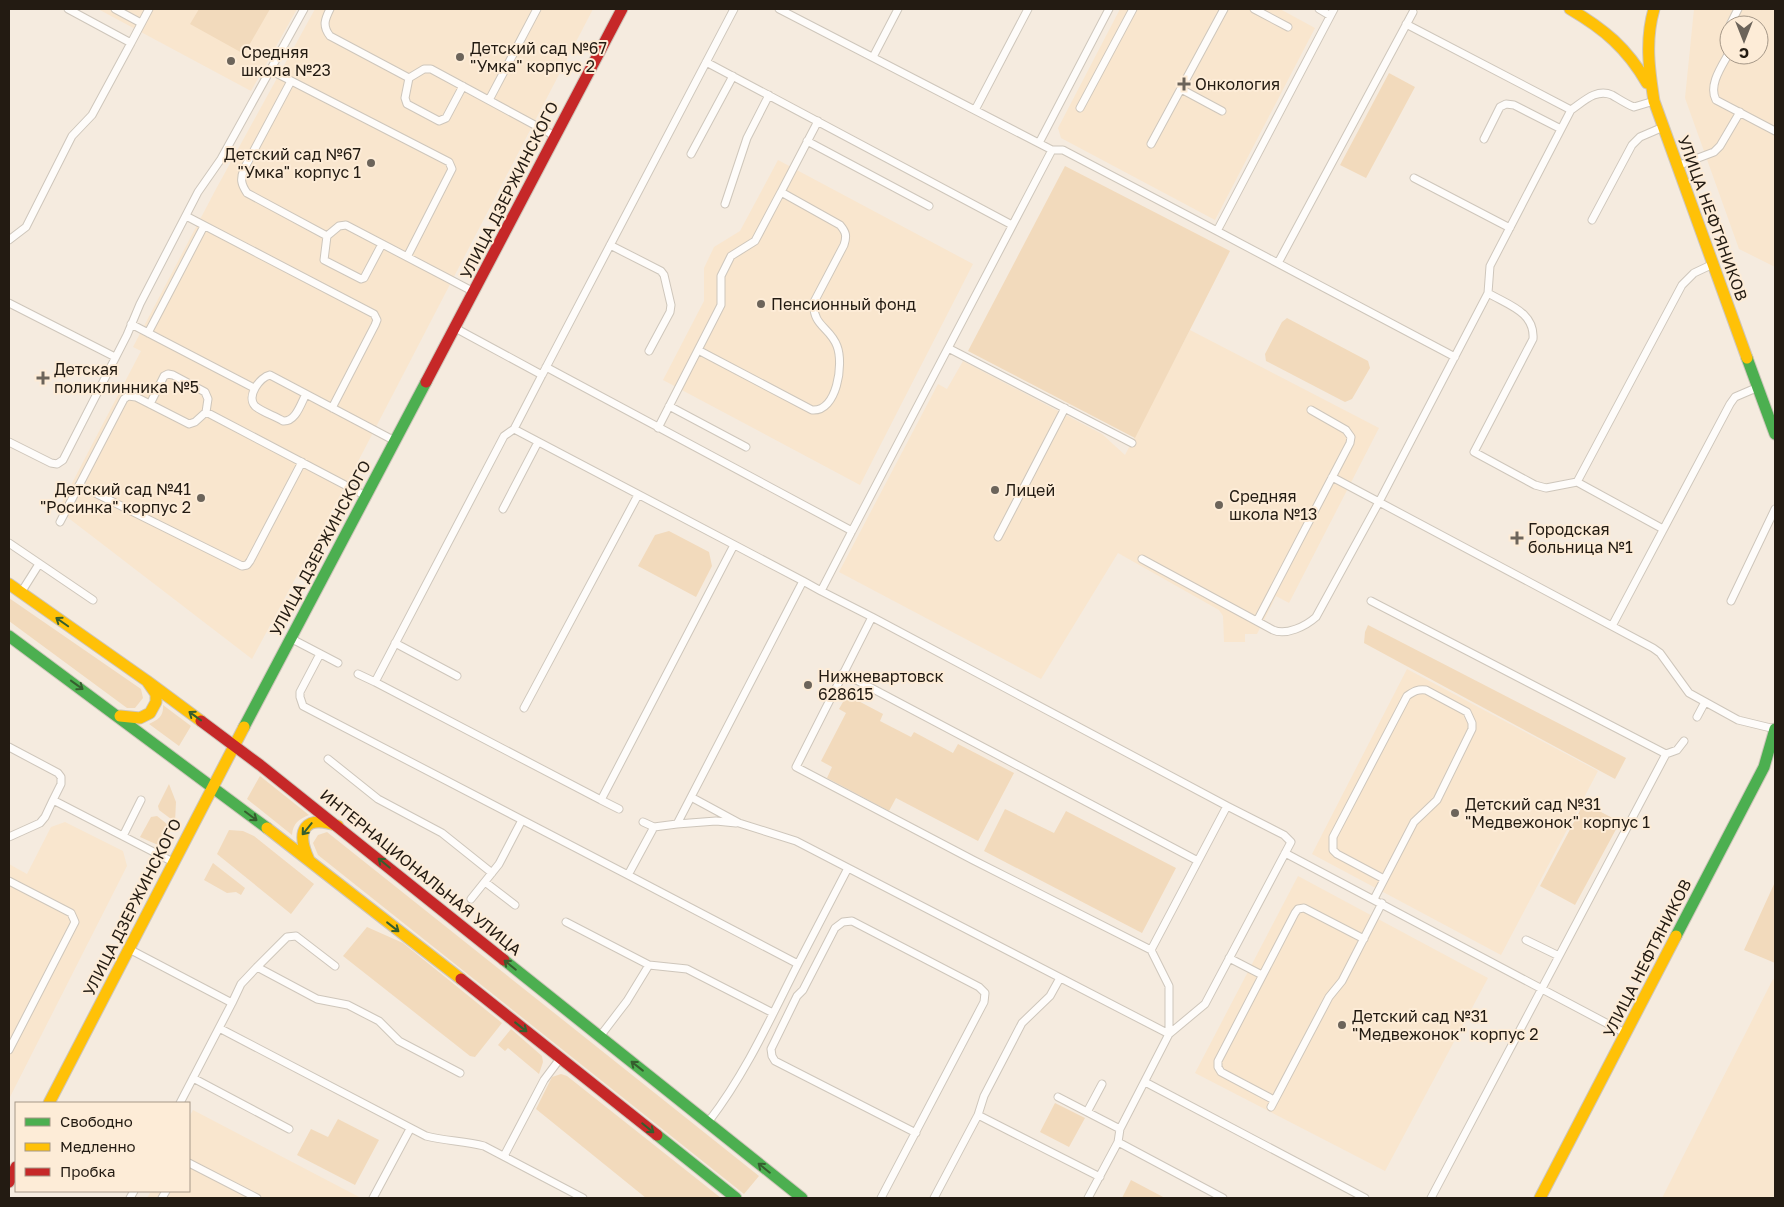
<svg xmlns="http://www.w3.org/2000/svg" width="1784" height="1207" font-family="'Golos Text',sans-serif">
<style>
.built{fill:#f9e6ce;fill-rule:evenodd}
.green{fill:#f2dabc}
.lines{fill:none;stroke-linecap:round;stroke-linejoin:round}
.lane-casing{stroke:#cec6bb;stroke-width:9}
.fast-casing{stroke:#cec6bb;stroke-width:13}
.slow-casing{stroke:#cec6bb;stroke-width:13}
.jam-casing{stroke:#cec6bb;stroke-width:13}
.lane{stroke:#fefcfa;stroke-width:7}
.fast{stroke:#4caf50;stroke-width:11}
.slow{stroke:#ffc107;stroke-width:11}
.jam{stroke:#c62828;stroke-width:11}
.oneway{stroke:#355e2e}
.poi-dot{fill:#6c645a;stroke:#fdecd7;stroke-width:2}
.labels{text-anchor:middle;stroke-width:4;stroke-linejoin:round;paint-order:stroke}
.poi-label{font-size:16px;fill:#231b12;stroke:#fdecd7;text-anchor:start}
.street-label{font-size:16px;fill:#231b12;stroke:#fdecd7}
</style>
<rect width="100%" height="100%" fill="#f5ebdf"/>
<path class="built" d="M98,9H297L251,91Z
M315,9H593L351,475L252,659L58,510L141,351L133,347L216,189Z
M1120,9H1280L1315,28L1215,220L1061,138L1058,128Z
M1694,9H1775V267L1739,249L1685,98ZM1729,25H1759V55H1729Z
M778,160L973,264L860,485L663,380L704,301V268L714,247L740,231Z
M1190,330L1379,428L1289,603L1276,596L1257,634H1245V642H1224L1223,616L1219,610L1118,553L1041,679L839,572L938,384L947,389L963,361L1102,434L1125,455Z
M1407,669L1598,771L1501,955L1312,854Z
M65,822L123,851L127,866L9,1099V864L27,874L51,827Z
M1298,876L1488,978L1385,1171L1195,1073Z
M1773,979L1775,981V1198H1662Z
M193,1110L361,1198H147L151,1191H189V1117Z"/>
<path class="green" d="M199,9H270L244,54L190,24Z
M1389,73L1415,87L1366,178L1340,165Z
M1065,166L1230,251L1135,438L968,351Z
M1287,318L1368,361L1370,368L1352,399L1345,402L1341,400L1266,361L1265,354L1282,322Z
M669,531L709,552L712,566L696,597L638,566L655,535Z
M9,598L141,689L143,698L135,708H127L9,621Z
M1368,625L1626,758L1615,779L1364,643L1365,632Z
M847,695L883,714L880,721L911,737L914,732L953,753L958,744L1014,773L978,841L896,798L889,811L827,778L832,767L821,761L846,713L839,709Z
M163,705L191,726L179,746L149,724C158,720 164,716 163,705Z
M260,776L309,815C299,819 293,823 292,835L247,799Z
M169,784L176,802L175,822L159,810L158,806Z
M1584,803L1620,822L1575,905L1540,886Z
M1005,809L1054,833L1066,811L1176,868L1142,933L984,851Z
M157,816L172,828L164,843L158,845L140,837L151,817Z
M229,830L243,831L254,836L314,884L291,914L217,854Z
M327,832L759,1176L744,1194L318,855L313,843L318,835Z
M213,863L245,888L241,895L236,892L227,893L204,880Z
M1775,882V963L1744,950Z
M367,927L403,943L502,1023L475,1057L470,1056L343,956Z
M511,1029L542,1056L543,1062L539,1074L508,1048L505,1051L498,1045Z
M561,1074L567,1076L721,1198H646L536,1109L552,1077Z
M1055,1103L1085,1118L1069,1147L1040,1132Z
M338,1119L379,1140L355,1185L297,1155L311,1129L328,1137Z
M1131,1180L1165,1198H1122Z"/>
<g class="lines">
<g class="lane-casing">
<path id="lane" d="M115,9L141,23
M330,9C325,19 322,26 330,36L409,78L424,69H431L555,136
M779,9L1052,150H1063L1217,231L1334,9
M1254,9L1288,27
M1319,9L1329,15
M1406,24L1571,110
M1730,25L1738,9
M131,43L149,9
M1729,53C1722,66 1708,85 1716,100L1775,131
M873,57L898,9
M706,62L1012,225
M270,70L449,162L452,169L407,257
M409,78L405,98L407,104L439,121L446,118L463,86
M291,81L244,169C240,179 241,184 247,193L327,236
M1181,89L1222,111
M489,100L537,9
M1654,101L1634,107C1626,104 1619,99 1612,95C1596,88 1583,102 1571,110L1490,266L1488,293C1508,305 1535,312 1533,339L1474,452L1535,485L1546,488L1577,482L1682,285L1694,273L1711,265
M1080,108L1133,9
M975,110L1028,9
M1484,139L1500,107L1506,104L1514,105L1561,129
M807,141L929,206
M1039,143L1109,9
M1151,144L1224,9
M691,154L733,76
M1677,166L1714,152L1720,146L1740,112
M1414,178L1510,228
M725,204L747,138L769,95
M186,216L374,314L377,320L375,325L332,408
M1592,220L1632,145L1640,137L1661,128
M1217,231L1455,357
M9,240L26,227L72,136L92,115L131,43L68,9
M382,244L364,278L361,279L324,260L327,236L339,226L346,225L474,292
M610,245L661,271L664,275L671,305L670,312L649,351
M1278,263L1413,12
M1488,293L1379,502L1653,648L1660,653L1689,693L1738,720L1775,729
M9,303L115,357
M131,324L254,388
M457,329L542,375L734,9
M148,333L204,226
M948,348L1132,443
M698,350L812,410C837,412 844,364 837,346C830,327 812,326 814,302L844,245C847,236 846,232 840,225L781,192L818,121
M546,367L852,531L1052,150
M542,375L514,429L504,436L375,682L601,800L734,545
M306,394C301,403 296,422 283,421C275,416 262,412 255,406C246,396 260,377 270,375L395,441
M150,404L164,376L168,374L173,375L205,392L208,399L206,412
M669,406L746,447
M658,428L721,305V276L731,256L755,241L781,192
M514,429L803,581
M9,442L51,463L57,464L63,460L127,335L140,304L198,192L221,159L304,9
M1577,482L1663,529
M79,485L242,566L247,565L250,561L302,462
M503,509L538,442
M60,522L124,399L128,396L136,397L189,424L195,422L206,412L366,496
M852,531L821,591L872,617L796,767L973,860L1151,950L1227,806L1284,835L1291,842L1205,1004L1169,1034L1120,1129L1118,1142
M998,537L1065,408
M9,543L93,600
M1142,559L1273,630C1286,636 1306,626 1316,617L1379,502L1332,477
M22,591L39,564
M821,591L803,581L691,797L739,823L796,841L1169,1034V986L1151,950
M1371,601L1666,754L1431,1198
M1731,601L1775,509
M872,617L1227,806
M1257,621L1350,443L1351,437L1346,430L1311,410
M1612,626L1730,404L1735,397L1756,388
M292,639L338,663
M395,643L457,676
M320,654L300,692V697L303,706L628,875
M843,673L1198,861
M358,674L375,682
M524,708L638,495
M1697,717L1705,702
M9,747L58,773L61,777V784L53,800
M1666,754L1677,750L1684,741
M328,759L378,799L442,833L492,873
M691,797L677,824L654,827L628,875L798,964C771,1017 746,1073 709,1121
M601,800L619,809
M643,822L654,827
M677,824L716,821L736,823
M123,836L141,800
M9,837L40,823L45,817L53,800L173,862
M1285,853L1625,1033
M9,881L71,913L75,922L9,1050
M485,882L515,905
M471,899L499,864L522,820
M1374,899L1414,822L1437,800L1472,729V723L1467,712L1426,690C1418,689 1414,691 1407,696L1333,837V850L1337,854L1384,879
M566,922L649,965L687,969L773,1013
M1526,940L1559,956
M129,949L232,1003L180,1103
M1229,958L1262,975
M798,964L848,868
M257,967L287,937L296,936L335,966
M232,1003L241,984L257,967L317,999L348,1005L379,1021L399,1041L460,1073
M219,1028L426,1136C445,1141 465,1141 484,1146L583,1198
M601,1035L627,1001L649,965
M193,1078L289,1129
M1145,1082L1365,1198
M1058,1097L1120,1129
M1274,1100L1221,1072L1218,1067V1061L1295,913L1298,909L1304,908L1364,939
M1271,1107L1329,997L1342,981L1382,903
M1087,1112L1102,1084
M978,1115L1100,1177
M504,1156L544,1080L559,1060
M189,1163L257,1198
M130,1198L134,1191
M162,1198L166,1191
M373,1198L410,1129
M881,1198L984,1002L985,993L979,987L852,921L843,922L835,928L803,990L797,996L771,1049L772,1056L775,1061L916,1133
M934,1198L978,1115L984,1096L1022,1023L1050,996L1060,978
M1088,1198L1118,1142L1223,1198"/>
</g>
<g class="fast-casing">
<path id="fast" d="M1747,358L1775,434
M9,636L267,828
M244,727L426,382
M1676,936L1764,767L1775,729
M504,960L802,1198
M657,1135L736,1198"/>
</g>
<g class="slow-casing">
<path id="slow" d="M1570,9C1604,29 1627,48 1647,83
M1654,9C1645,40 1649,69 1654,101L1747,358
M9,584L147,681L201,721
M120,716L140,718L150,713L156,702V694L147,681
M267,828L461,979
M309,860C295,830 305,814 338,826
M49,1103L244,727
M1540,1198L1676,936"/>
</g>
<g class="jam-casing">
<path id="jam" d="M426,382L622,9
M201,721L260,765L504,960
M461,979L657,1135
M9,1182L16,1167"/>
</g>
<use href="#lane" class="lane"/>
<use href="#fast" class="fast"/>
<use href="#slow" class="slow"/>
<use href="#jam" class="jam"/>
</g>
<defs><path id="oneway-shaft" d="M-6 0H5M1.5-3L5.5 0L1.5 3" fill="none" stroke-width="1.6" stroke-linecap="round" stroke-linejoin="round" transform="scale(1.25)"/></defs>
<g class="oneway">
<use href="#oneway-shaft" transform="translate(62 622) rotate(-145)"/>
<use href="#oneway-shaft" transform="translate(77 685) rotate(36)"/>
<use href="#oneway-shaft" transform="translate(195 716) rotate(-144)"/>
<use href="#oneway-shaft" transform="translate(251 816) rotate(37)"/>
<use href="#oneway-shaft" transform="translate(307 829) rotate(129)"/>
<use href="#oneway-shaft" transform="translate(384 863) rotate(-141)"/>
<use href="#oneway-shaft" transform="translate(393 927) rotate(38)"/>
<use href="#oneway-shaft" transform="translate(510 965) rotate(-141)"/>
<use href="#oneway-shaft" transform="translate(521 1027) rotate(38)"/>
<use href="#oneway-shaft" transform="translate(637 1066) rotate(-142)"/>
<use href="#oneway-shaft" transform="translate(648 1128) rotate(39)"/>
<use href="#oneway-shaft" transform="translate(764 1168) rotate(-141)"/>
</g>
<g class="poi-dot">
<circle cx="460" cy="57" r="5"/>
<circle cx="231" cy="61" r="5"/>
<path d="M1181.5 76.5h5v5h5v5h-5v5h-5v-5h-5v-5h5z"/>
<circle cx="371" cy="163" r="5"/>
<circle cx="761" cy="304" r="5"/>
<path d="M40.5 370.5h5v5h5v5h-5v5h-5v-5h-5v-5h5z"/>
<circle cx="995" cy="490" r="5"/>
<circle cx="201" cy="498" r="5"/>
<circle cx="1219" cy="505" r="5"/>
<path d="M1514.5 530.5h5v5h5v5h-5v5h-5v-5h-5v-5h5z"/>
<circle cx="808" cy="685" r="5"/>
<circle cx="1455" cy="813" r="5"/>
<circle cx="1342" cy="1025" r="5"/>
</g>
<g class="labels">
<g class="poi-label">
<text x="470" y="54">Детский сад №67<tspan x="470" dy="18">"Умка" корпус 2</tspan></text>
<text x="241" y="58">Средняя<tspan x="241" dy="18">школа №23</tspan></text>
<text x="1195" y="90">Онкология</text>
<text x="361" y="160" text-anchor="end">Детский сад №67<tspan x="361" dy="18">"Умка" корпус 1</tspan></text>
<text x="771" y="310">Пенсионный фонд</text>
<text x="54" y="375">Детская<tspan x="54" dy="18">поликлинника №5</tspan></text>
<text x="191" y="495" text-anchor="end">Детский сад №41<tspan x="191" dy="18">"Росинка" корпус 2</tspan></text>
<text x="1005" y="496">Лицей</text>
<text x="1229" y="502">Средняя<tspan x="1229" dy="18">школа №13</tspan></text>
<text x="1528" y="535">Городская<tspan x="1528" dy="18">больница №1</tspan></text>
<text x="818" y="682">Нижневартовск<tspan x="818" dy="18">628615</tspan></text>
<text x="1465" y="810">Детский сад №31<tspan x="1465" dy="18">"Медвежонок" корпус 1</tspan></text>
<text x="1352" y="1022">Детский сад №31<tspan x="1352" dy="18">"Медвежонок" корпус 2</tspan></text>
</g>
<g class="street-label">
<text transform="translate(509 190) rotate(-63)" y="6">УЛИЦА ДЗЕРЖИНСКОГО</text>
<text transform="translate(1713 218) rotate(70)" y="6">УЛИЦА НЕФТЯНИКОВ</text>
<text transform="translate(320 548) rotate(-62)" y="6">УЛИЦА ДЗЕРЖИНСКОГО</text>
<text transform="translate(421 872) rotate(39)" y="6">ИНТЕРНАЦИОНАЛЬНАЯ УЛИЦА</text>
<text transform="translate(132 907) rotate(-63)" y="6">УЛИЦА ДЗЕРЖИНСКОГО</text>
<text transform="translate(1647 958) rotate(-63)" y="6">УЛИЦА НЕФТЯНИКОВ</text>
</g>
</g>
<rect width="1784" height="1207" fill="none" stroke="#231b12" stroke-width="20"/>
<rect x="15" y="1102" width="175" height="90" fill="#fdecd7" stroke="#a69888"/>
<rect x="25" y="1118" width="25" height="8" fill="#4caf50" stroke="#a69888"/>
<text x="60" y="1127" font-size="15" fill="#231b12">Свободно</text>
<rect x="25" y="1143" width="25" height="8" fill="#ffc107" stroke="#a69888"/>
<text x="60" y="1152" font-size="15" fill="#231b12">Медленно</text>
<rect x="25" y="1168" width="25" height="8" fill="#c62828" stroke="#a69888"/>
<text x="60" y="1177" font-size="15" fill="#231b12">Пробка</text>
<g transform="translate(1744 40) rotate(180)"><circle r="24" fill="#fdecd7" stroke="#a69888"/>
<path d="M0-4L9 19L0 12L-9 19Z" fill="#6c645a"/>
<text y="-8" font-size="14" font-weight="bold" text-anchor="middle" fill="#231b12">С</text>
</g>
</svg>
